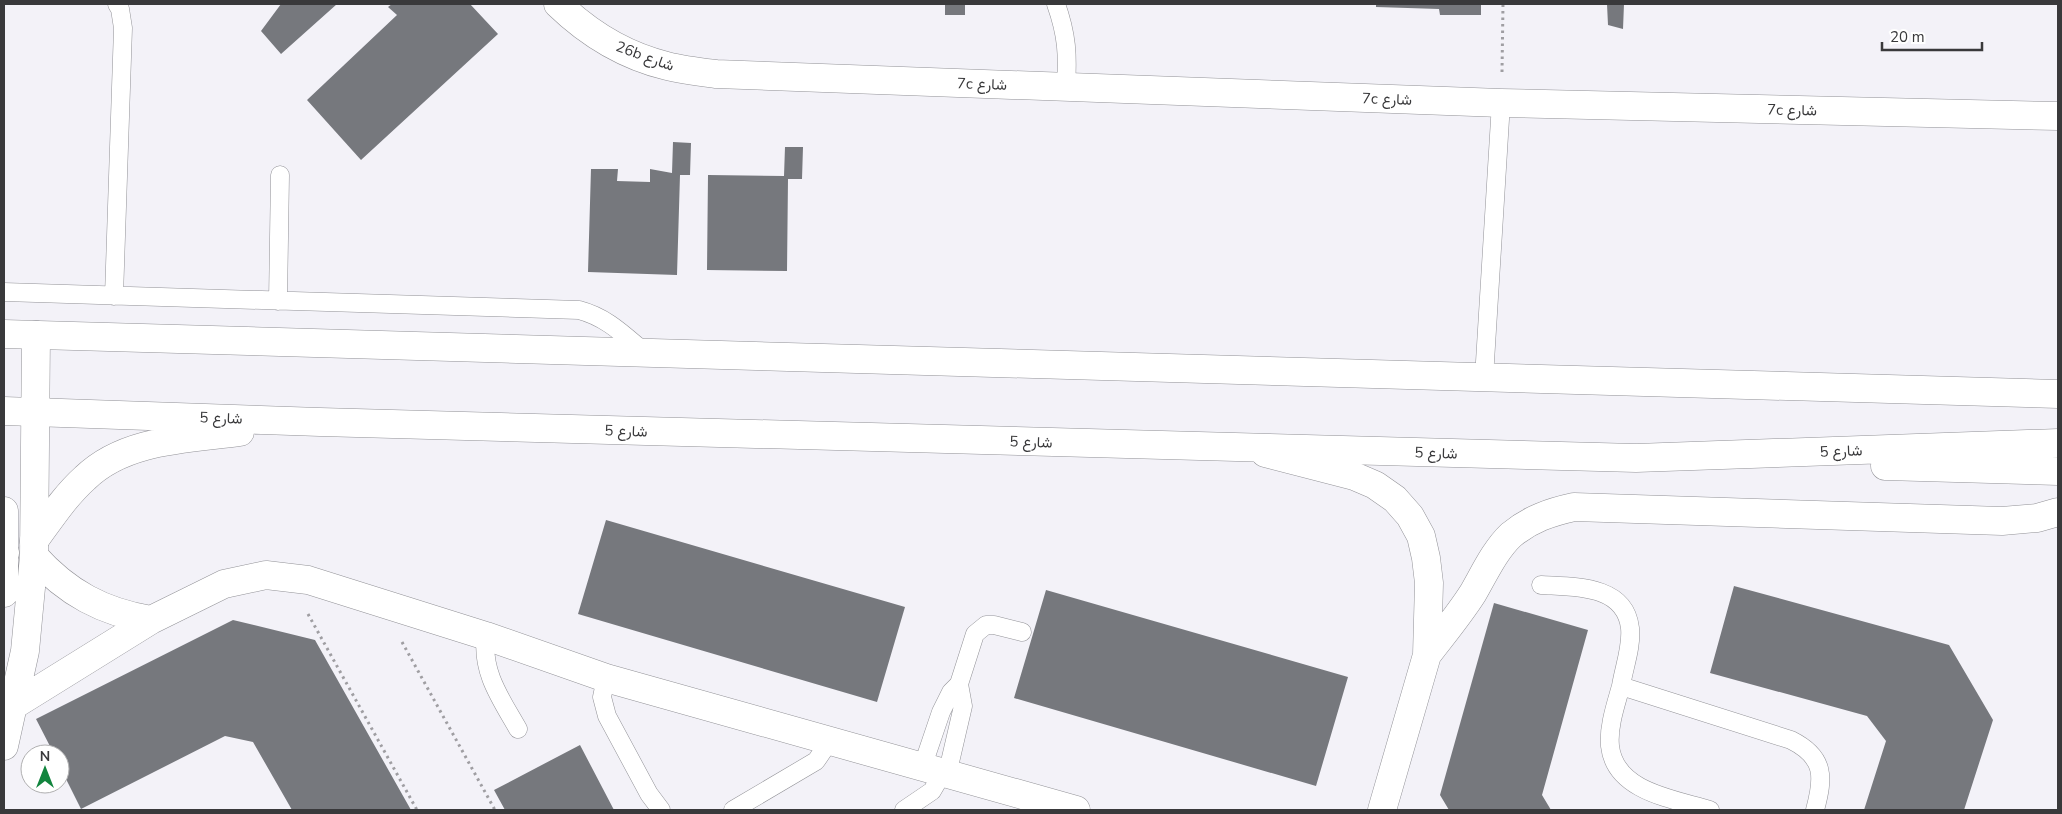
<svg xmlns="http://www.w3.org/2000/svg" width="2062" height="814" font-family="'Nunito Sans',Vazirmatn,sans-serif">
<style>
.building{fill:#76787d}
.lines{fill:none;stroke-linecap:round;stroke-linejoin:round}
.lane-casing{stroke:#929297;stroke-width:19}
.street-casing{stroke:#929297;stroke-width:29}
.secondary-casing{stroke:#929297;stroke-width:29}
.path{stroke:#9f9ea2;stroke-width:3;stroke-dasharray:2.5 4;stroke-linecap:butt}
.lane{stroke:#fff;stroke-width:18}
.street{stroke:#fff;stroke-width:28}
.secondary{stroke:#fff;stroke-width:28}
.labels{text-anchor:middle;stroke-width:5;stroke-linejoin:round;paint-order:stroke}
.street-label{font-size:15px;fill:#39393b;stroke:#fff}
</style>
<rect width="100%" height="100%" fill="#f3f2f8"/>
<path class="building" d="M281,4H337L281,54L261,31Z
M392,4H470L498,34L361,160L307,100L397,15L388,7Z
M945,4H965V15H945Z
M1376,4H1481V15H1440L1439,9L1376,7Z
M1607,4H1624L1623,29L1608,25Z
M673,142L691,143L690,175H680L677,275L588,272L591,169H618L617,181L650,182V169L672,173Z
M785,147H803L802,179H788L787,271L707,270L708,175L784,176Z
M606,520L905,607L877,702L578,614Z
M1734,586L1949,645L1993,720L1964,810H1864L1886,741L1867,716L1710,673Z
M1046,590L1348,677L1316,786L1014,698Z
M1494,603L1588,630L1542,795L1551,810H1449L1440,795Z
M233,620L315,640L411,810H292L253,742L225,736L81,809L60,767V754H54L36,719Z
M580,745L614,810H505L494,790Z"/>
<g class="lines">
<g class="lane-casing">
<path id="lane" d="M1056,4C1067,35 1068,55 1066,87
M4,292L579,310C606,317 623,334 643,351
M114,296L123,28L120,9L117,4
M278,301L280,175
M1484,378L1501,103
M1541,585C1573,587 1625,584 1630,628C1632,647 1624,667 1621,686
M486,636C481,672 501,699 518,729
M606,678L602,697L607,716L649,794L661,810
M922,768L941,712L951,692L959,684L975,634L986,625H994L1022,632
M947,775L963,706L959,684
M733,810L816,761L829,742
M904,810L932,791L942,774
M1710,810C1674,799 1615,792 1610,746C1608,727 1616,704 1621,686L1791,740C1825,757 1824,777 1815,810"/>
</g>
<g class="street-casing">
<path id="street" d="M558,4C588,33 626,56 667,66C683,70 700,72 716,74L1501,103L2058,116
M1265,453L1354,476L1375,485L1395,499L1410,516L1421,536L1426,558L1429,583L1427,655L1382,810
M4,511V593
M34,556C67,593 103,612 151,620
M1427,655C1443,634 1459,615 1473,593C1484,574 1495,550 1511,535C1530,519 1551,512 1574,507L2002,521L2037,518L2058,512
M4,701L14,705L151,620L224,584L266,575L308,580L486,636L606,678L1076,810
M4,746L25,651L34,556L36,335"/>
</g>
<g class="secondary-casing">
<path id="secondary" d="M4,334L2058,394
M4,411L320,422L1636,458L2058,443
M1885,466L2058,471
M34,541C50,519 65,496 85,478C125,439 188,439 240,432
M4,550L5,553"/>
</g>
<path class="path" d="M1502,72L1503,4
M308,614L417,810
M402,642L495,810"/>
<use href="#lane" class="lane"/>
<use href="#street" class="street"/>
<use href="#secondary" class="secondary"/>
</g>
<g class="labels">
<g class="street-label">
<text transform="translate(645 56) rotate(20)" y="5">26b شارع</text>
<text transform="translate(982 84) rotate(2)" y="5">7c شارع</text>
<text transform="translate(1387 99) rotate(2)" y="5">7c شارع</text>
<text transform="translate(1792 110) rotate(1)" y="5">7c شارع</text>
<text transform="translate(221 418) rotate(2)" y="5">شارع 5</text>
<text transform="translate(626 431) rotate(2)" y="5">شارع 5</text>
<text transform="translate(1031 442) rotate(2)" y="5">شارع 5</text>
<text transform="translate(1841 451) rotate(-2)" y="5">شارع 5</text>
<text transform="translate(1436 453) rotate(2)" y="5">شارع 5</text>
</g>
</g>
<rect width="2062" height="814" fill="none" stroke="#39393b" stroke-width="10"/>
<g transform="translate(45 769)"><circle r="24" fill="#ffffff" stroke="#b0b0b1"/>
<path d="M0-4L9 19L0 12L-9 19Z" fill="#12853e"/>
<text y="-8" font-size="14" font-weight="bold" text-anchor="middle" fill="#39393b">N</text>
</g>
<path d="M1882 42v8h100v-8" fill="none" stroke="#39393b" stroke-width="2.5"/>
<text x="1890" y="42" font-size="15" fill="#39393b" stroke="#ffffff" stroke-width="4" paint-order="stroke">20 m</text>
</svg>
